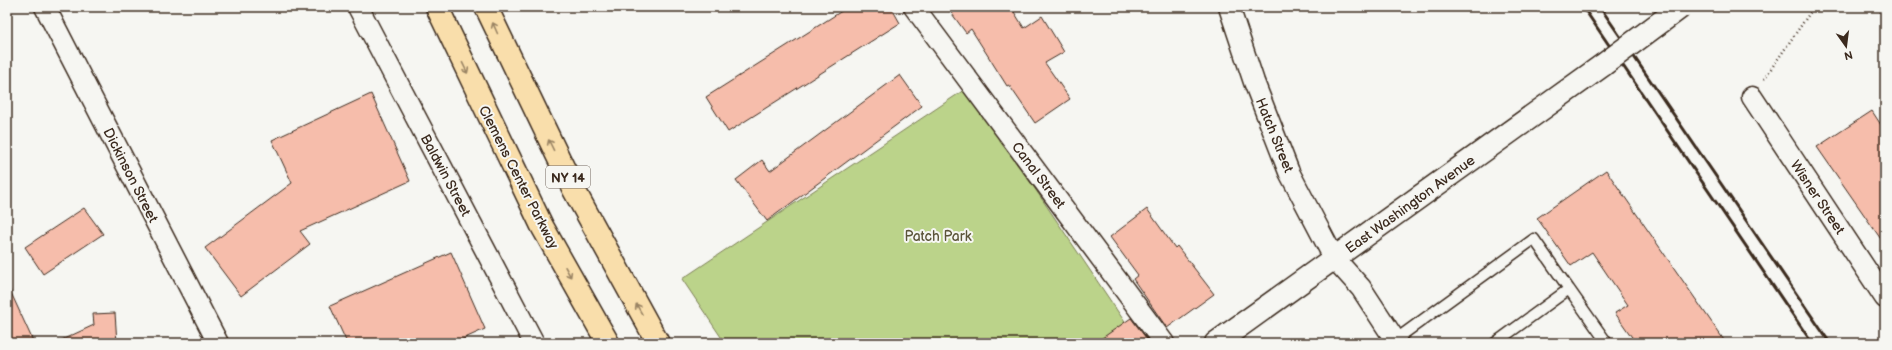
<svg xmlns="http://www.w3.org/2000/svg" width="1892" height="350" font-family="'Balsamiq Sans',sans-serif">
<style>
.green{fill:#bbd38a;stroke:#7b7e54}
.building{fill:#f6bdab;stroke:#3b2a1e}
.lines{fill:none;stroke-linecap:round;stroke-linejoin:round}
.service-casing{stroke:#3b2a1e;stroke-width:13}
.minor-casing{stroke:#3b2a1e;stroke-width:23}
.tertiary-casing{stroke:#3b2a1e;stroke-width:25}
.primary-casing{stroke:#3b2a1e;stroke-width:25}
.path{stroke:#3b2a1e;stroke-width:2.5;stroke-dasharray:1 3;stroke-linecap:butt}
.service{stroke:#f6f6f2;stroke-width:10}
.minor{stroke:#f6f6f2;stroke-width:20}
.tertiary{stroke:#f6f6f2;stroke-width:22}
.primary{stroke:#f9deab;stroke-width:22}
.rail{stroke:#3b2a1e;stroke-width:3}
.tertiary-bridge-casing{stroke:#3b2a1e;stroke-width:25;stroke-linecap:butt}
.tertiary-bridge{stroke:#f6f6f2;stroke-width:22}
.oneway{stroke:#9a8464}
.labels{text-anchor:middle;stroke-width:4;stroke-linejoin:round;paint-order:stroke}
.shield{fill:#f6f6f2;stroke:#73675e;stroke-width:1}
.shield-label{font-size:13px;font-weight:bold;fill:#3b2a1e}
.street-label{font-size:14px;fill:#3b2a1e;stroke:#f6f6f2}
.park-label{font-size:14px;fill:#5b5439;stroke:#f6f6f2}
</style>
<rect width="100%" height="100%" fill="#f6f6f2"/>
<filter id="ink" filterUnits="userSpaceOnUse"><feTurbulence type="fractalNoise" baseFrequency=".025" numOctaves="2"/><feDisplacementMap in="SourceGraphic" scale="8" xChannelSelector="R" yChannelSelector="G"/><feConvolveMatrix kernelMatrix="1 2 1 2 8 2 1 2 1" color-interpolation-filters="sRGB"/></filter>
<g filter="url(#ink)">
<path class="green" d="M967,88L1139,343H725L682,279Z"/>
<path class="building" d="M848,7H891L900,23L728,132L706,97Z
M947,7H1011L1024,28L1042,16L1064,52L1045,63L1070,99L1035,123L1009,85L1007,86L971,29L966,33Z
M900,75L922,106L767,221L736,180L762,160L770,171Z
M371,94L410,181L300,231L310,244L241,296L205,248L292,183L272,140Z
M1872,111L1885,131V245L1817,147Z
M1606,170L1726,343H1636L1615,313L1628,305L1592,252L1571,266L1537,218Z
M84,208L103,234L43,274L25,247Z
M1147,209L1175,248L1177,246L1214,294L1167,328L1133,279L1138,275L1110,237Z
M451,252L485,329L454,343H347L330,306Z
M7,284L34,343H7Z
M115,313L117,343H55L94,325L93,314Z
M1131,318L1149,342L1147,343H1095Z"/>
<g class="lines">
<g class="service-casing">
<path id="service" d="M1395,340L1534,239L1569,289
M1495,343L1569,289L1607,343"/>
</g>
<g class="minor-casing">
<path id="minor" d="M45,7L218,343
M358,7L534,343
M914,7L1164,343
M1229,7L1254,82L1289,172L1334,258L1361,288L1397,343
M1752,97L1885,298"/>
</g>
<g class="tertiary-casing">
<path id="tertiary" d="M1216,343L1603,65"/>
</g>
<g class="primary-casing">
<path id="primary" d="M437,7L542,226L608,343
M486,7L574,190L658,343"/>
</g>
<path class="path" d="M1764,79L1814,7"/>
<use href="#service" class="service"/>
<use href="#minor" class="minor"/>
<use href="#tertiary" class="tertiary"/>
<use href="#primary" class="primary"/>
<path class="rail" d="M1583,7L1812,343
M1600,7L1830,343"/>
<g class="tertiary-bridge-casing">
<path id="tertiary-bridge" d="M1603,65L1681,7"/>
</g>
<use href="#tertiary-bridge" class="tertiary-bridge"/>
</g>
<defs><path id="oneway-shaft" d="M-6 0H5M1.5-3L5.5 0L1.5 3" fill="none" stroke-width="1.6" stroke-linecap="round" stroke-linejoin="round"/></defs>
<g class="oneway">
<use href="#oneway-shaft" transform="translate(495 28) rotate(-114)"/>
<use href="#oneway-shaft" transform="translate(465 68) rotate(64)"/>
<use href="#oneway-shaft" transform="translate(551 145) rotate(-116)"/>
<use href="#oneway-shaft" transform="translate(568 272) rotate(61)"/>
<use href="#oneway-shaft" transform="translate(639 309) rotate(-120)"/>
</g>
</g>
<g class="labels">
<rect class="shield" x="546" y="166" width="44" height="22" rx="3"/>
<g class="shield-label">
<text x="568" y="182">NY 14</text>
</g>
<g class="street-label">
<text transform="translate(1275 135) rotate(68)" y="5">Hatch Street</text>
<text transform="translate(131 175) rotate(63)" y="5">Dickinson Street</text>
<text transform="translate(446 175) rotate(62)" y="5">Baldwin Street</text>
<text transform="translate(1039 175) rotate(53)" y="5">Canal Street</text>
<text transform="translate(519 177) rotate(63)" y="5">Clemens Center Parkway</text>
<text transform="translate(1818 197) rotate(56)" y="5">Wisner Street</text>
<text transform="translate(1410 204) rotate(-36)" y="5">East Washington Avenue</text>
</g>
<g class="park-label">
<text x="938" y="241">Patch Park</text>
</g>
</g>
<rect width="1892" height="350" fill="none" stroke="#f6f6f2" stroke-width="24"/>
<rect x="12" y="12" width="1868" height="326" fill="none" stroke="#3b2a1e" stroke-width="1.5" filter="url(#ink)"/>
<g transform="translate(1846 46) rotate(166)" stroke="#f6f6f2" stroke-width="3" paint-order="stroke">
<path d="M0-3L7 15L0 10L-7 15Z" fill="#3b2a1e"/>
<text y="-6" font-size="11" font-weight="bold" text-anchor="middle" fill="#3b2a1e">N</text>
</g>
</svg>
